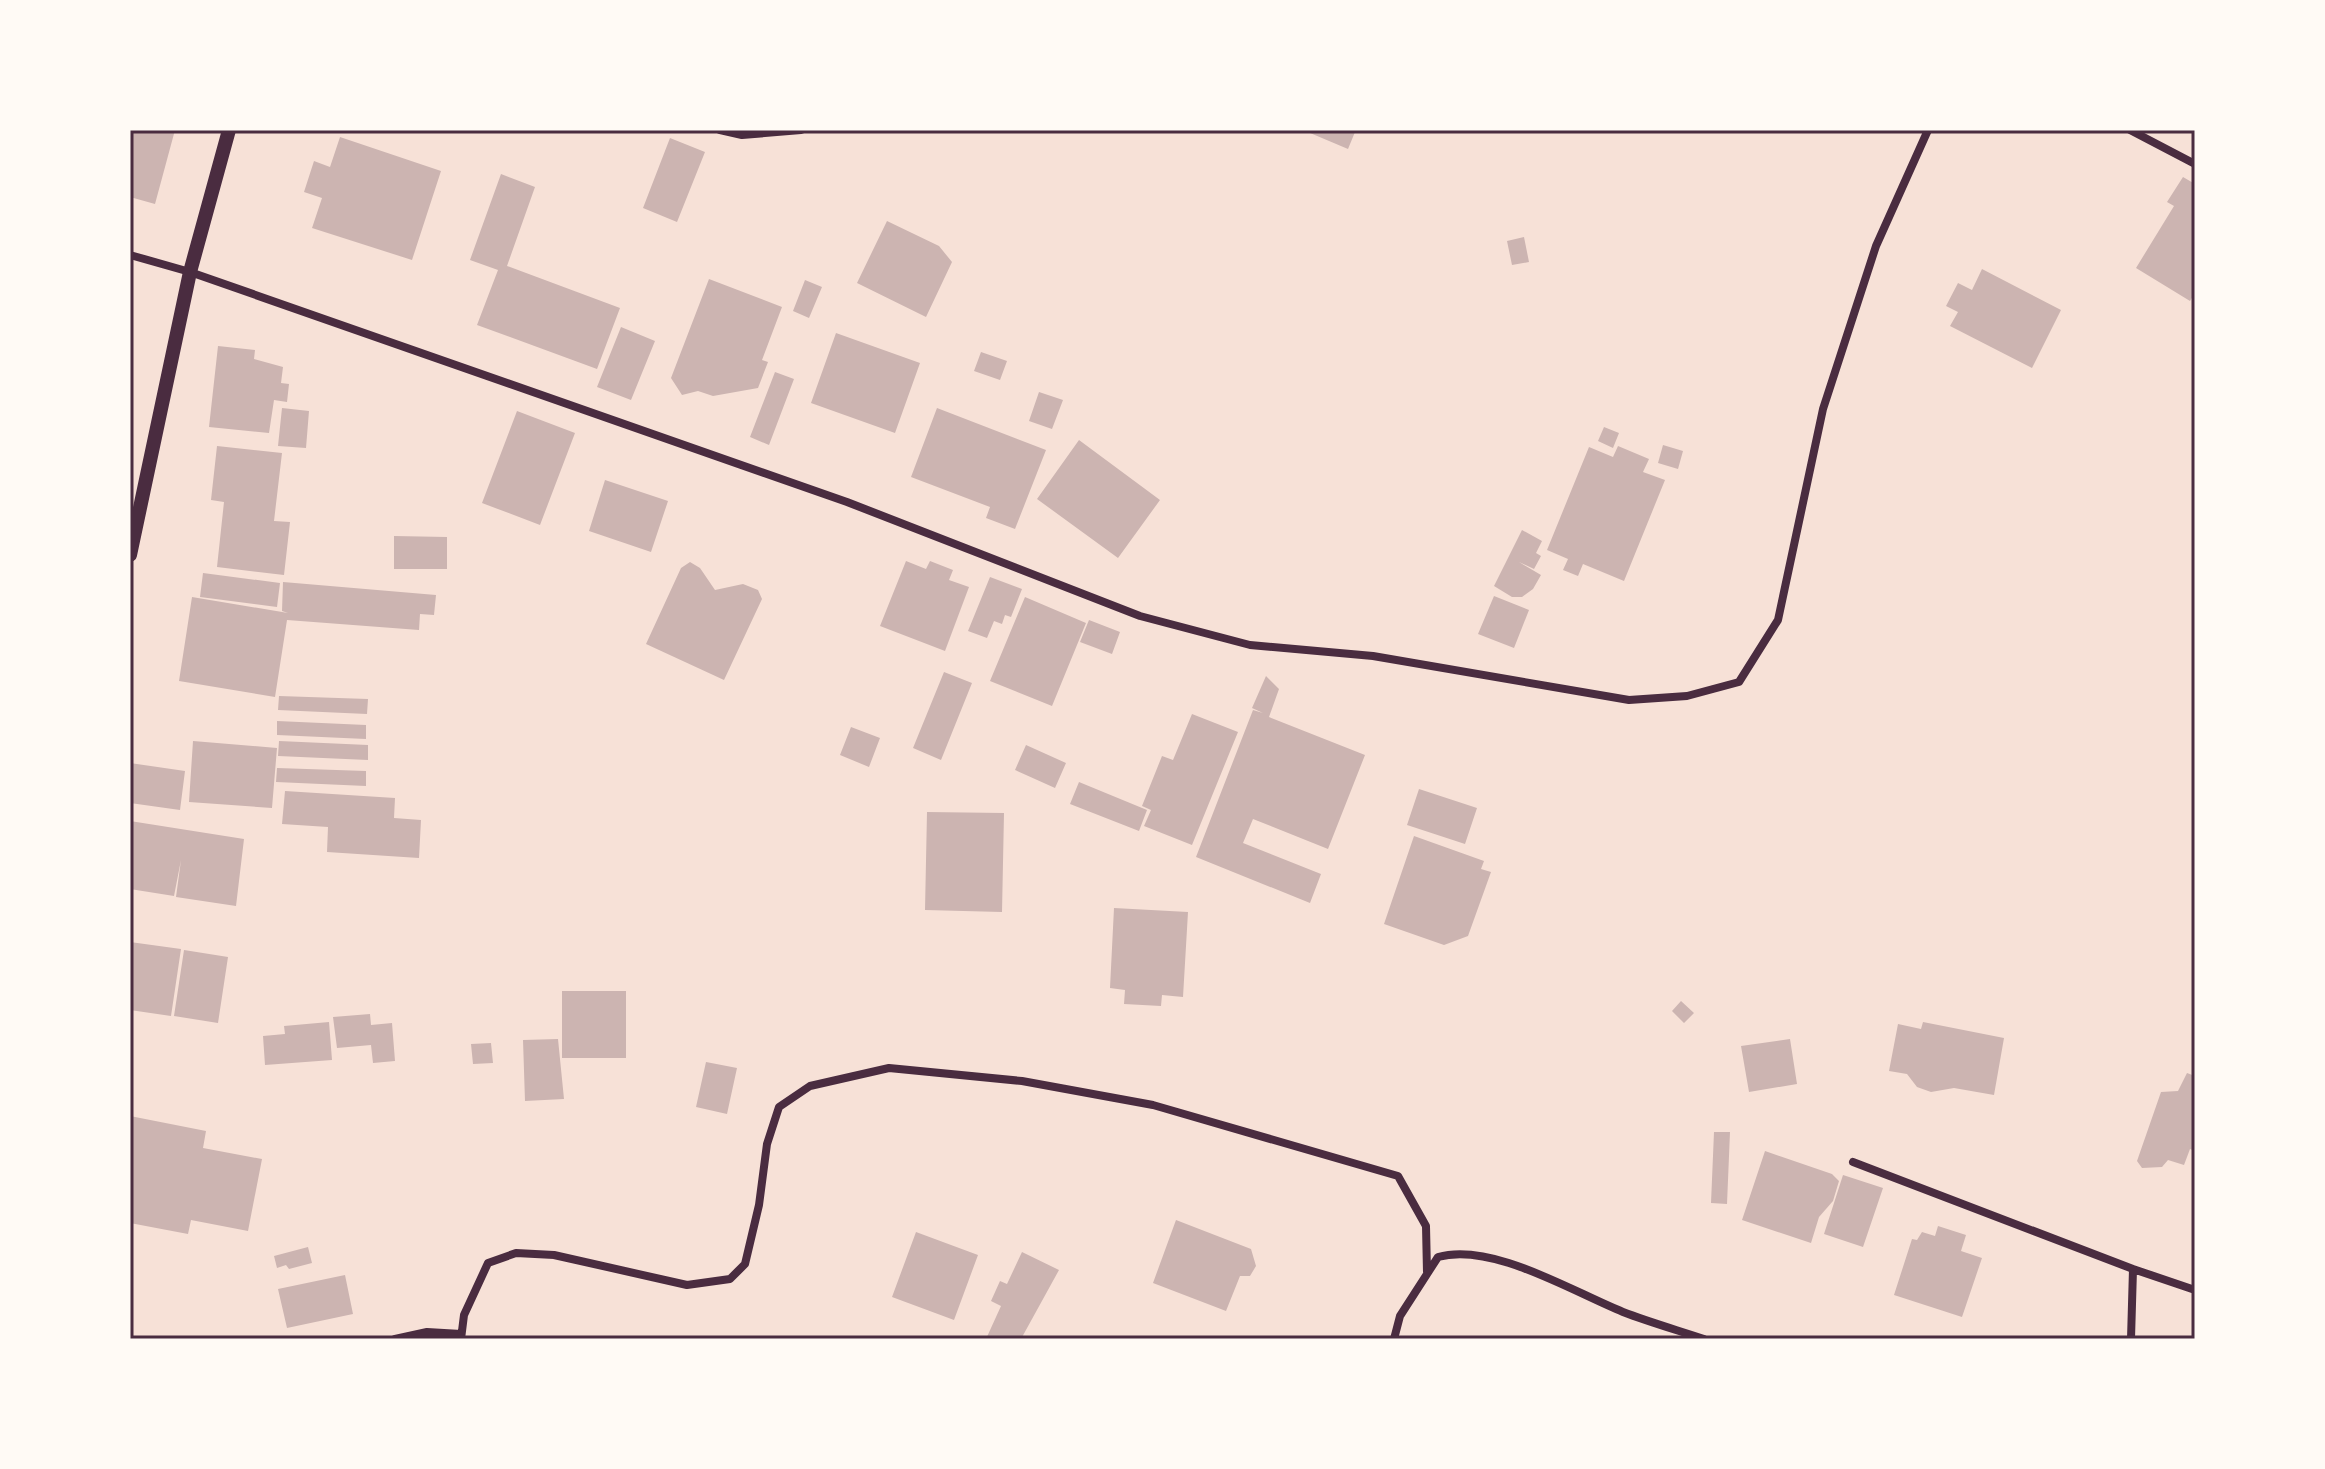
<svg xmlns="http://www.w3.org/2000/svg" width="2325" height="1469" font-family="'Nunito Sans',sans-serif">
<style>
.building{fill:#ccb4b1}
.lines{fill:none;stroke-linecap:round;stroke-linejoin:round}
.minor{stroke:#4a2c40;stroke-width:8}
.tertiary{stroke:#4a2c40;stroke-width:14}
.neatline{fill:none;stroke:#4a2c40;stroke-width:3}
</style>
<rect width="100%" height="100%" fill="#f7e1d7"/>
<path class="building" d="M130,130H175L155,204L130,197Z
M1303,130H1350L1355,132L1348,149Z
M340,137L441,171L412,260L312,228L322,198L304,192L314,161L330,167Z
M670,138L705,152L677,222L643,208Z
M501,174L535,187L507,266L620,308L597,369L477,325L498,270L470,260Z
M2183,177L2195,184V293L2190,301L2136,268L2174,206L2167,202Z
M887,221L939,246L952,262L926,317L857,283Z
M1524,237L1529,262L1512,265L1507,241Z
M1982,269L2061,310L2032,368L1950,326L1958,312L1946,306L1958,283L1972,290Z
M709,279L782,307L762,360L768,362L758,388L713,396L698,391L682,395L671,378Z
M805,280L822,287L809,318L793,311Z
M621,327L655,341L631,400L597,387Z
M836,333L920,363L895,433L811,403Z
M218,346L255,350L254,359L283,367L281,383L289,384L287,402L274,400L269,433L209,427Z
M981,352L1007,361L1000,380L974,371Z
M775,372L794,379L769,445L750,437Z
M1039,392L1063,400L1052,429L1029,421Z
M282,408L309,411L306,448L278,446Z
M937,408L1046,450L1015,529L986,518L990,507L911,477Z
M517,411L575,433L540,525L482,503Z
M1604,427L1619,433L1613,448L1598,441Z
M1079,440L1160,500L1118,558L1037,499Z
M1663,445L1683,451L1678,469L1658,463Z
M217,446L282,453L274,521L290,522L284,575L217,567L224,502L211,500Z
M1618,446L1649,459L1643,472L1665,480L1624,581L1583,564L1578,576L1563,570L1568,559L1547,550L1589,447L1613,457Z
M605,480L668,501L651,552L589,531Z
M1522,530L1542,541L1536,553L1541,556L1534,569L1519,562L1541,575L1533,589L1522,597H1512L1494,586Z
M394,536L447,537V569H394Z
M906,561L926,569L930,561L953,570L949,580L969,587L945,651L880,626Z
M690,562L700,568L715,590L743,584L758,590L762,599L724,680L646,644L681,568Z
M203,573L280,583L277,607L200,597Z
M990,577L1022,589L1011,617L1005,615L1002,624L994,621L987,638L968,631Z
M283,582L436,595L434,615L420,614L419,630L287,620L275,697L179,681L192,597L288,613L282,611Z
M1494,596L1529,610L1514,648L1478,634Z
M1025,597L1086,623L1052,706L990,681Z
M1089,620L1120,632L1112,654L1080,642Z
M944,672L972,683L941,760L913,748Z
M1266,676L1279,689L1269,717L1365,755L1328,849L1253,819L1243,843L1321,874L1310,903L1196,857L1253,710L1263,713L1252,708Z
M279,696L368,699L367,714L278,710Z
M1192,714L1238,732L1192,845L1144,826L1151,810L1142,806L1162,756L1173,760Z
M277,721L366,725V739L277,735Z
M851,727L880,738L869,767L840,755Z
M193,741L277,748L272,808L189,802Z
M279,741L368,745V760L278,756Z
M1026,745L1066,763L1055,788L1015,770Z
M130,763L185,771L180,810L130,803Z
M277,768L366,771V786L276,782Z
M1079,782L1147,810L1139,831L1070,804Z
M1419,789L1477,808L1465,844L1407,825Z
M285,791L395,798L394,818L421,820L419,858L327,852L328,827L282,824Z
M927,812L1004,813L1002,912L925,910Z
M130,821L244,839L236,906L176,897L181,860L174,896L130,889Z
M1414,836L1484,861L1481,869L1491,872L1468,936L1444,945L1384,924Z
M1114,908L1188,912L1183,997L1162,995L1161,1006L1124,1004L1125,990L1110,988Z
M130,942L181,949L171,1016L130,1010Z
M184,950L228,957L218,1023L174,1016Z
M562,991H626V1058H562Z
M1681,1001L1694,1013L1684,1023L1672,1011Z
M370,1014L371,1025L392,1023L395,1061L373,1063L371,1045L337,1048L333,1017Z
M329,1022L332,1060L265,1065L263,1036L285,1034L284,1026Z
M1923,1022L2004,1038L1994,1095L1954,1088L1931,1092L1917,1087L1907,1074L1889,1071L1898,1024L1921,1029Z
M558,1039L564,1099L525,1101L523,1040Z
M1790,1039L1797,1084L1749,1092L1741,1046Z
M491,1043L493,1063L473,1064L471,1044Z
M706,1062L737,1068L727,1114L696,1107Z
M2187,1073L2195,1076V1151L2190,1149L2184,1165L2168,1160L2162,1167L2142,1168L2137,1161L2161,1092L2178,1091Z
M130,1116L206,1131L203,1148L262,1159L248,1231L191,1220L188,1234L130,1223Z
M1714,1132H1730L1727,1204L1711,1203Z
M1765,1151L1832,1174L1839,1181L1833,1201L1819,1217L1811,1243L1742,1220Z
M1843,1175L1883,1188L1863,1247L1824,1234Z
M1176,1220L1251,1249L1256,1266L1250,1276H1240L1226,1311L1153,1283Z
M1938,1226L1966,1235L1961,1251L1982,1258L1962,1317L1894,1295L1912,1239L1917,1240L1922,1232L1935,1236Z
M916,1232L978,1255L954,1320L892,1297Z
M308,1247L312,1263L289,1269L286,1265L277,1268L274,1256Z
M1022,1252L1059,1270L1021,1339H986L1001,1306L991,1301L1000,1281L1007,1284Z
M345,1275L353,1314L287,1328L278,1289Z"/>
<g class="lines">
<path class="minor" d="M720,130L742,135L801,130
M2130,130L2195,164
M130,255L190,272L847,502L1140,616L1250,645L1373,656L1629,700L1687,696L1739,682L1778,620L1823,409L1876,246L1928,130
M1853,1162L2133,1269L2131,1339
M2133,1269L2195,1290
M395,1339L427,1332L461,1334
M461,1339L464,1315L488,1263L516,1253L554,1255L687,1285L730,1279L745,1264L759,1205L767,1144L779,1107L810,1086L889,1068L1022,1081L1153,1105L1398,1176L1426,1226L1427,1272
M1394,1339L1400,1316L1438,1257C1492,1242 1571,1291 1623,1312C1649,1322 1677,1330 1704,1339"/>
<path class="tertiary" d="M130,555L190,272L229,130"/>
</g>
<rect width="2325" height="1469" fill="none" stroke="#fffaf5" stroke-width="264"/>
<rect x="132" y="132" width="2061" height="1205" class="neatline"/>
</svg>
